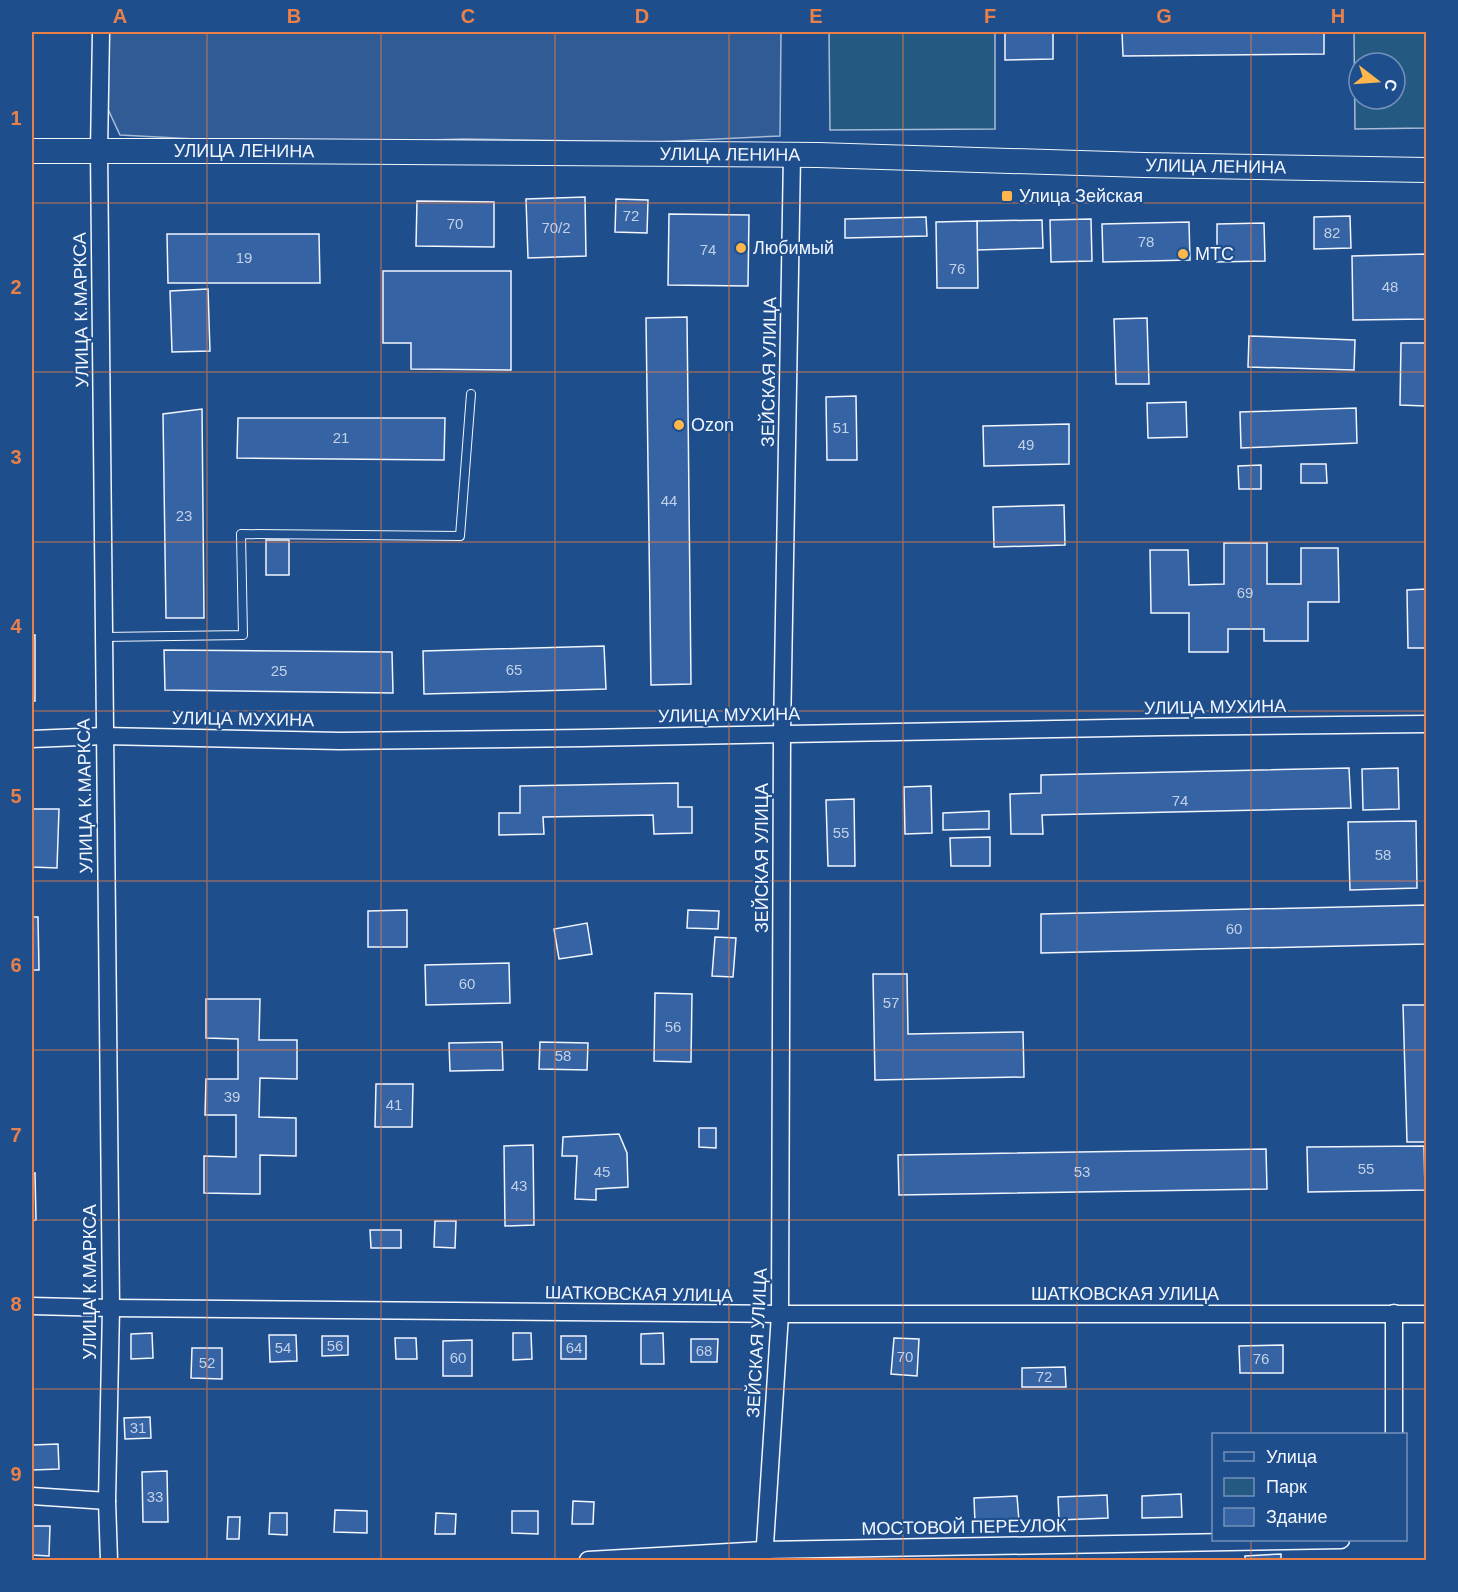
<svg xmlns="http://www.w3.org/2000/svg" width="1458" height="1592" font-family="Helvetica,sans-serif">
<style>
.green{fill:#245a82;stroke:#a8bbd7;stroke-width:1.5;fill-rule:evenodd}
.parking{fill:#305b95;stroke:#a8bbd7;stroke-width:1.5}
.building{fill:#3563a3;stroke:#f2f6ff;stroke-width:1.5}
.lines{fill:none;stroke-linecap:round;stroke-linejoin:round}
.lane-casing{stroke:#f2f6ff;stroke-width:10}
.street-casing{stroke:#f2f6ff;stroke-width:19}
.secondary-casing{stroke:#f2f6ff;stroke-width:26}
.lane{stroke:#1f4e8c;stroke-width:8}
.street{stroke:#1f4e8c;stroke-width:16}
.secondary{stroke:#1f4e8c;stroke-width:24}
.grid{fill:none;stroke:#ea8049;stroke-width:1.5;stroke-opacity:0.55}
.poi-dot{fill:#ffb74d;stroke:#1f4e8c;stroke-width:2}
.labels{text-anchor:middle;stroke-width:4.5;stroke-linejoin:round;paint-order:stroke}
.number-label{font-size:15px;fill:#c3d1e8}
.street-label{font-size:18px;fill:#f2f6ff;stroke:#1f4e8c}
.poi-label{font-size:18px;fill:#f2f6ff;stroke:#1f4e8c;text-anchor:start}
.neatline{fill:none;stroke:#ea8049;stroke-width:2}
.grid-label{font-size:20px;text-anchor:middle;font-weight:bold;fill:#ea8049}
</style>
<rect width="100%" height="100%" fill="#1f4e8c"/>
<g class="green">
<path d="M829,32H995V129L830,130Z"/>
<path d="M1354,32H1426V128L1355,129ZM1359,63H1395V99H1359Z"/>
</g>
<path class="parking" d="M101,32H781L780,136L656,142L463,139L291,144L120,135L100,92Z"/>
<g class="building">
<path d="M1005,32H1053V59L1005,60Z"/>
<path d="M1122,32H1324V54L1123,56Z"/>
<path d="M585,197L586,256L528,258L526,199Z"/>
<path d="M616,199L648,200L647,233L615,232Z"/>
<path d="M417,201L494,202V247L416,246Z"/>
<path d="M669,214L749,215L748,286L668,285Z"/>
<path d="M1350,216L1351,248L1314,249V217Z"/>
<path d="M926,217L927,236L845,238V219Z"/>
<path d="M1091,219L1092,261L1051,262L1050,220Z"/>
<path d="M1042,220L1043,248L977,250V221Z"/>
<path d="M977,221L978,288H937L936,222Z"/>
<path d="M1189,222L1190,260L1103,262L1102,224Z"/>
<path d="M1264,223L1265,261L1217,262V224Z"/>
<path d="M167,234H319L320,283H168Z"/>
<path d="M1426,254V319L1353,320L1352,256Z"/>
<path d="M383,271H511V370L411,369V343H383Z"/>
<path d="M208,289L210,351L172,352L170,291Z"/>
<path d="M687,317L691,684L651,685L646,318Z"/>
<path d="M1147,318L1149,384H1116L1114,319Z"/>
<path d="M1249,336L1355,340L1354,370L1248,367Z"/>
<path d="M1401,343H1426L1425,406L1400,405Z"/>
<path d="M856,396L857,460H827L826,397Z"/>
<path d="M1186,402L1187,437L1148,438L1147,403Z"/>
<path d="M1356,408L1357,443L1241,448L1240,412Z"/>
<path d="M202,409L204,618H166L163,414Z"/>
<path d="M238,418H445L444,460L237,458Z"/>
<path d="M1069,424V464L984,466L983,426Z"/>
<path d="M1301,464H1326L1327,483H1301Z"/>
<path d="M1261,465V489H1239L1238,466Z"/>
<path d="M1064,505L1065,545L994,547L993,507Z"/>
<rect x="266" y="540" width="23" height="35"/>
<path d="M1224,543H1267V584H1301V548H1338L1339,602H1308V641H1264V629H1228V652H1189V613H1151L1150,550H1188L1189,585L1224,584Z"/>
<path d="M1426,589V648H1408L1407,590Z"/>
<rect x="32" y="635" width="3" height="66"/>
<path d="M604,646L606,689L424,694L423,651Z"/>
<path d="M164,650L392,652L393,693L165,690Z"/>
<path d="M1349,768L1351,808L1042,815L1043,834H1011L1010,794L1041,793V775Z"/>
<path d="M1398,768L1399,809L1363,810L1362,769Z"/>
<path d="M678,783V807H692V833L654,834L653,815L543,817L544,834L499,835V813H520V786Z"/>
<path d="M931,786L932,833L905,834L904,787Z"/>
<path d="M854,799L855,866H828L826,800Z"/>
<path d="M32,809H59L57,868L32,867Z"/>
<path d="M989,811V829L943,830V813Z"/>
<path d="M1416,821L1417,888L1350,890L1348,822Z"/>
<path d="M990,837V866H951L950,838Z"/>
<path d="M1426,905V944L1041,953V914Z"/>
<path d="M407,910V947H368V911Z"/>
<path d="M688,910L719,911L718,929L687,928Z"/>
<path d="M32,917H38L39,970H32Z"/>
<path d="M587,923L592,954L559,959L554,929Z"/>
<path d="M715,937L736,938L733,977L712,976Z"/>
<path d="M509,963L510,1003L426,1005L425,965Z"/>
<path d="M873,974H907L908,1034L1023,1032L1024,1077L875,1080Z"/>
<path d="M655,993L692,994L691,1062L654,1061Z"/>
<path d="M206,999H260L259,1040H297V1079L260,1078L259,1117L296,1118V1156L260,1155V1194L204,1193V1156L236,1157V1115H205L206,1079H238V1039L206,1038Z"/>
<path d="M1403,1005H1426V1142H1407Z"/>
<path d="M502,1042L503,1070L450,1071L449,1043Z"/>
<path d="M540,1042L588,1043L587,1070L539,1069Z"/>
<path d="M376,1084H413L412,1127H375Z"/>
<path d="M699,1128H716V1148L699,1147Z"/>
<path d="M619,1134L627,1153L628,1187L596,1189V1200L575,1199L577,1156H562L563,1137Z"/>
<path d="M533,1145L534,1225L505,1226L504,1146Z"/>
<path d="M1424,1146L1425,1190L1308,1192L1307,1147Z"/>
<path d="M1266,1149L1267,1189L899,1195L898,1155Z"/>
<path d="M35,1173L36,1220L32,1221V1174Z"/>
<path d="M435,1221H456L455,1248L434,1247Z"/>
<path d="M370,1230H401V1248H371Z"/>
<path d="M152,1333L153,1358L131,1359V1334Z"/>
<path d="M513,1333H531L532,1359L513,1360Z"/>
<path d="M663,1333L664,1364H641V1334Z"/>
<path d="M269,1335H296L297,1361L270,1362Z"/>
<path d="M322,1336H348V1355L322,1356Z"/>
<rect x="561" y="1336" width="25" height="23"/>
<path d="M395,1338H416L417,1359H396Z"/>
<path d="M894,1338L919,1339L917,1376L891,1374Z"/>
<path d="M691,1339H718L717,1362H691Z"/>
<path d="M472,1340V1376H443V1341Z"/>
<path d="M1283,1345V1373H1240L1239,1346Z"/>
<path d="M192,1348H222V1379L191,1378Z"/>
<path d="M1065,1367L1066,1387H1022V1368Z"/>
<path d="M150,1417L151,1438L125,1439L124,1418Z"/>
<path d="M58,1444L59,1469L33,1470L32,1445Z"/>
<path d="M167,1471L168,1522H143L142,1472Z"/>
<path d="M1181,1494L1182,1517L1142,1518V1496Z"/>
<path d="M1107,1495L1108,1518L1059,1520L1058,1497Z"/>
<path d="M1017,1496L1019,1521L975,1523L974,1498Z"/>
<path d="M573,1501L594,1502L593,1524H572Z"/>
<path d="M335,1510L367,1511V1533L334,1532Z"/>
<path d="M512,1511H538V1534L512,1533Z"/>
<path d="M270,1513H287V1535L269,1534Z"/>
<path d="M436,1513L456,1514L455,1534H435Z"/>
<path d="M228,1517H240L239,1539H227Z"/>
<path d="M32,1526H50L49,1556L32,1555Z"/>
<path d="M1281,1554V1560H1245V1556Z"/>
</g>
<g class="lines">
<g class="lane-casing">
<path id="lane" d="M104,637L243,635L241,534L460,536L471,394"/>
</g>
<g class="street-casing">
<g id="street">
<path d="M101,32L99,151L111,1308L107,1501L109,1560"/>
<path d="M32,739L104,736L340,741L583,738L1163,727L1426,724"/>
<path d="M32,1306L111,1308L780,1314H1426"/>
<path d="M1394,1434V1313"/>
<path d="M32,1496L107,1501"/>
<path d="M588,1560L764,1550L1341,1540"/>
<path d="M764,1560L780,1314L782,733L792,155"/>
</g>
</g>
<g class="secondary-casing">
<g id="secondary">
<path id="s1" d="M32,151H260L818,155L1144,165L1426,170"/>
</g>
</g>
<use href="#lane" class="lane"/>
<use href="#street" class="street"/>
<use href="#secondary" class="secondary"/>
</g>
<path class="grid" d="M207,32V1560M381,32V1560M555,32V1560M729,32V1560M903,32V1560M1077,32V1560M1251,32V1434M32,203H1426M32,372H1426M32,542H1426M32,711H1426M32,881H1426M32,1050H1426M32,1220H1426M32,1389H1426M1251,1540V1560"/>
<g class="poi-dot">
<rect x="1001" y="190" width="12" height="12" rx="3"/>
<circle cx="741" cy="248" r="6"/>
<circle cx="1183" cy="254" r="6"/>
<circle cx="679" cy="425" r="6"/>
</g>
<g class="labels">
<g class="number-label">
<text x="631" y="221">72</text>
<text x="455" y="229">70</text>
<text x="556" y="233">70/2</text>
<text x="1332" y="238">82</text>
<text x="1146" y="247">78</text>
<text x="708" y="255">74</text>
<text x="244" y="263">19</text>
<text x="957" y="274">76</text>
<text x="1390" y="292">48</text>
<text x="841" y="433">51</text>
<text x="341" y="443">21</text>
<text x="1026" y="450">49</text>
<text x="669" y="506">44</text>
<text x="184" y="521">23</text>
<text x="1245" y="598">69</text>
<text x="514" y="675">65</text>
<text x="279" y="676">25</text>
<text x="1180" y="806">74</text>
<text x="841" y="838">55</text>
<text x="1383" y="860">58</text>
<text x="1234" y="934">60</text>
<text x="467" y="989">60</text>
<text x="891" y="1008">57</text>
<text x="673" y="1032">56</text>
<text x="563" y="1061">58</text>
<text x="232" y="1102">39</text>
<text x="394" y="1110">41</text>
<text x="1366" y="1174">55</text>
<text x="602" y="1177">45</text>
<text x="1082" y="1177">53</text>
<text x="519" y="1191">43</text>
<text x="335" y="1351">56</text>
<text x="283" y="1353">54</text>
<text x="574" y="1353">64</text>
<text x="704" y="1356">68</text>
<text x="905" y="1362">70</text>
<text x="458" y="1363">60</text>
<text x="1261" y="1364">76</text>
<text x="207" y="1368">52</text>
<text x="1044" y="1382">72</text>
<text x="138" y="1433">31</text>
<text x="155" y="1502">33</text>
</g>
<g class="street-label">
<text dy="6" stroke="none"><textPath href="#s1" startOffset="212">УЛИЦА ЛЕНИНА</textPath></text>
<text dy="6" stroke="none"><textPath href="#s1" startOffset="698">УЛИЦА ЛЕНИНА</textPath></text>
<text dy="6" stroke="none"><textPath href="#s1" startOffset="1184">УЛИЦА ЛЕНИНА</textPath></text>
<text transform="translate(81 310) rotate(-91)" y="6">УЛИЦА К.МАРКСА</text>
<text transform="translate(769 372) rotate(-89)" y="6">ЗЕЙСКАЯ УЛИЦА</text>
<text transform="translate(1215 707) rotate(-1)" y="6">УЛИЦА МУХИНА</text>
<text transform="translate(729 715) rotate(-1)" y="6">УЛИЦА МУХИНА</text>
<text transform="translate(243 719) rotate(1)" y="6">УЛИЦА МУХИНА</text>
<text transform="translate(85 796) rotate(-91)" y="6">УЛИЦА К.МАРКСА</text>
<text transform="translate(762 858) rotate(-90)" y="6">ЗЕЙСКАЯ УЛИЦА</text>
<text transform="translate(90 1282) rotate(-90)" y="6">УЛИЦА К.МАРКСА</text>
<text transform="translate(639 1294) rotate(1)" y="6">ШАТКОВСКАЯ УЛИЦА</text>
<text x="1125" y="1300">ШАТКОВСКАЯ УЛИЦА</text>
<text transform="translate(757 1343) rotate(-87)" y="6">ЗЕЙСКАЯ УЛИЦА</text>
<text transform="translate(964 1527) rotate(-1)" y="6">МОСТОВОЙ ПЕРЕУЛОК</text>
</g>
<g class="poi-label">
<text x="1019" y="202">Улица Зейская</text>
<text x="753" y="254">Любимый</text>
<text x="1195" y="260">МТС</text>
<text x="691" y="431">Ozon</text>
</g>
</g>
<rect width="1458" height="1592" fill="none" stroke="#1f4e8c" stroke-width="66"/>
<rect x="1212" y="1433" width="195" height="108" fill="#1f4e8c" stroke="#7391ba" stroke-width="1.5"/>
<rect x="1224" y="1452" width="30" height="9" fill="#1f4e8c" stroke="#7391ba" stroke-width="1.5"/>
<text x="1266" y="1463" font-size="18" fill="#f2f6ff">Улица</text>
<rect x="1224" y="1478" width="30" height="18" fill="#245a82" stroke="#7391ba" stroke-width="1.5"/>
<text x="1266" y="1493" font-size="18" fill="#f2f6ff">Парк</text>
<rect x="1224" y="1508" width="30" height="18" fill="#3563a3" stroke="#7391ba" stroke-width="1.5"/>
<text x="1266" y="1523" font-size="18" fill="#f2f6ff">Здание</text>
<g transform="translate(1377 81) rotate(107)"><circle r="28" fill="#1f4e8c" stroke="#7391ba" stroke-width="1.5"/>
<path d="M0-4.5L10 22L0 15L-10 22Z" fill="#ffb74d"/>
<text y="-9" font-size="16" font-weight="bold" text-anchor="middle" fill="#f2f6ff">С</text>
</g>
<rect x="33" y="33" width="1392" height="1526" class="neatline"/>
<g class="grid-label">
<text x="120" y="23">A</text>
<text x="294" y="23">B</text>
<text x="468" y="23">C</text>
<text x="642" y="23">D</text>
<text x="816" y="23">E</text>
<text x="990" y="23">F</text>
<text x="1164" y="23">G</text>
<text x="1338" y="23">H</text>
<text x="16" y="125">1</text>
<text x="16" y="294">2</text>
<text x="16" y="464">3</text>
<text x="16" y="633">4</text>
<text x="16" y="803">5</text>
<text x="16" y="972">6</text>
<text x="16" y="1142">7</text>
<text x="16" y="1311">8</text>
<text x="16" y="1481">9</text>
</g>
</svg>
